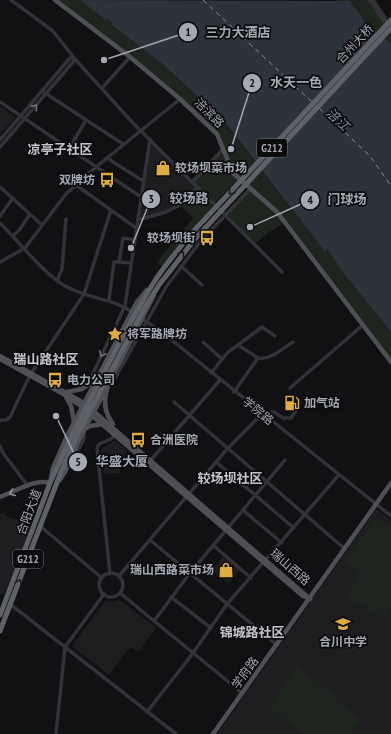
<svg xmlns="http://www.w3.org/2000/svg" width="391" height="734" font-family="'PT Sans Narrow','Noto Sans SC',sans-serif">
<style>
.built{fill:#1e1d20}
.green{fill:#1e251f}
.water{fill:#2c333a}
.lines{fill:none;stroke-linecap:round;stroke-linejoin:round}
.ferry{stroke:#7e94aa;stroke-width:1;stroke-dasharray:5 4;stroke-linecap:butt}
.minor{stroke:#333337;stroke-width:3.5}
.major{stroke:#4f5056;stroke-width:4.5}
.highway{stroke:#5f6168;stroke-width:5}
.major-bridge{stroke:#4f5056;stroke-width:4.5}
.highway-bridge{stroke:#5f6168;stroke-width:5}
.oneway{stroke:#71737b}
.oneway2{stroke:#1d1d20}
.oneway3{stroke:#9396a0}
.labels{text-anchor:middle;stroke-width:3.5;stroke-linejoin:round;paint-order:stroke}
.shield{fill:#0c0c0e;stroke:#767981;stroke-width:1}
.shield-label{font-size:11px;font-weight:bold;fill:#a4a8b2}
.street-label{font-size:12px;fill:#a4a8b2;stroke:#0c0c0e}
.poi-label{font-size:12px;font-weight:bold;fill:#a4a8b2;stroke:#0c0c0e;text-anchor:start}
.water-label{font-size:13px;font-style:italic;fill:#7e94aa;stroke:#0c0c0e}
.neighbourhood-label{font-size:13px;font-weight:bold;fill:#c5c7ce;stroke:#0c0c0e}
.leader{fill:none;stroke:#a4a8b2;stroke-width:1.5}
.callout-dot{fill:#a4a8b2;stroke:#0c0c0e;stroke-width:1.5}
.mark-label{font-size:12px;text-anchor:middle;font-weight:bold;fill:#111}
.callout-label{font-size:13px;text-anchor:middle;font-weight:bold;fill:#a4a8b2;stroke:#0c0c0e;stroke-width:3.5;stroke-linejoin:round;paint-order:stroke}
</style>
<rect width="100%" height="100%" fill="#111113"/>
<g class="built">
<path d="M0,106L16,117L0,134Z"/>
<path d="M150,139L198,187L188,197L166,212L138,220Z"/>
<path d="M115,440L128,451L119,462L120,473L104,474L101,451L103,448Z"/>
<path d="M376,509L391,520V734H217Z"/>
<path d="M0,513H5L6,516L32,526L4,595L0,594Z"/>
<path d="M224,555L241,569L228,584L212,570Z"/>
<path d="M120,600L156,628L138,652L132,648L128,649L109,675L72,646L105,601L110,602Z"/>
</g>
<g class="green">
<path d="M55,0H80L106,19L107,18L111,22L112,25L165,66L227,126L324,251L327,249L345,275L391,332V362L285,223L269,232L254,244L226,214L250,190L238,179L212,206L215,209L164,268L157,262L193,218L180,205L198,187L193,181L224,148L221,140L180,99Z"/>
<path d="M336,0H370L391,31V43L369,27L350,1L337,2Z"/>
<path d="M375,518L391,527V611L387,619L347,598L360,572L344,563Z"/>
<path d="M297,666L336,696L334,699L361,721L350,734H301L270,707Z"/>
</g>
<path class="water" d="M80,0L350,1L369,27L391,43V332L345,275L327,249L325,252L227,125L165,66L112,25L111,22L107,18L106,20Z"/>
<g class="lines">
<g class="ferry">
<path d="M203,0L312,102"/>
<path d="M319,108L370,156L391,186"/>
</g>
<g class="minor">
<path d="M11,0L53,31L74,58L132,122L282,272"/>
<path d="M370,0L387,26"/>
<path d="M373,0L391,27"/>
<path d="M102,88L130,57"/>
<path d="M42,91L123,144"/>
<path d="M0,102L141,197"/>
<path d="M0,140L70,58H74"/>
<path d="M0,147L73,62L74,58"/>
<path d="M69,149L86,120"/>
<path d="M107,158L143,181"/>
<path d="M193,181L224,148"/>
<path d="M76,185L136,228"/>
<path d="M0,187L42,225"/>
<path d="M0,216L13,198"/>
<path d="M138,220L166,212L180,205L198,187"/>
<path d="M0,223C17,240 47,277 67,287C89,299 113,298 134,313"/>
<path d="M13,236L20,229L30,214"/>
<path d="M0,262L25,248L66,194L96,167L180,99"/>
<path d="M131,263L119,262L123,238L135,240"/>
<path d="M181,266L202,285"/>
<path d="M57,281L62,269L66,219"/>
<path d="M109,300L114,262H119"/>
<path d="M140,317L169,338L391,516"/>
<path d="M203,342L222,359"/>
<path d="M238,345L262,327L275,336"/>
<path d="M258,358C271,360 282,349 293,342"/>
<path d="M32,372L84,294L111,210"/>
<path d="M211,373L228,352L238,345L258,358L234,392"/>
<path d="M88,384L125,306L150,139"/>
<path d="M108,386L113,382L166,287L200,242L250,189"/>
<path d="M290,388L363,325"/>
<path d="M174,402L345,549"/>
<path d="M0,420H6L10,417L30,375"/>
<path d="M0,446L3,453L28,486"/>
<path d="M150,461L220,380"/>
<path d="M216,462L294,528"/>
<path d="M70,465L84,439V432"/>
<path d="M244,511L282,543"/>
<path d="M40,526L102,578"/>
<path d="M150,540L277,645"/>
<path d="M214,546L251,578"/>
<circle cx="111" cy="585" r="12"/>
<path d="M110,574L97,448L99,444L111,439L116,434"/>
<path d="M119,576L228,448L262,414L274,412L283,418H291L296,411"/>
<path d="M120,593L242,693"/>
<path d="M171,597L211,628"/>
<path d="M10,604L176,734"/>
<path d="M154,621L190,573L285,460"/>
<path d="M147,712L193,653L227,604L338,476"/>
<path d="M56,734L65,647L104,594"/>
</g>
<g class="major">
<path d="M55,0L130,57L180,99L217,134L233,173L277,212L391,362"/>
<path d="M0,356L84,403L310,599"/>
<path d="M0,359L65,395L82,407L303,596L308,598"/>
<path d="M67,392L82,389L95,380"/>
<path d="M66,397L71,406L74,422"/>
<path d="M113,424C94,399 113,376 125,352"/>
<path d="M85,429L90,426L103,424"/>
<path d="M59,481L65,472L79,440L107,387"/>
<path d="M0,497C14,492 36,478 50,483L53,468L68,434L114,346"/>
<path d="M213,734L391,483"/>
</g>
<g class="highway">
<path d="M0,615L50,483L73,433"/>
<path d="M0,631L61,472L77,435"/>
</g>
<g class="major-bridge">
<path d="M114,346L137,302L147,290"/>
<path d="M125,352L154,295"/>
</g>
<g class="highway-bridge">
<path d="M73,433C100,382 125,328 156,279C166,264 178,250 190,235L391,20"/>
<path d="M77,435L145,307L159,285L195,239L391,28"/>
</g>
</g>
<defs><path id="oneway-chevron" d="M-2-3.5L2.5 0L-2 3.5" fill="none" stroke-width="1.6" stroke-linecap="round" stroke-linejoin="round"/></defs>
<g class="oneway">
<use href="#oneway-chevron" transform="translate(35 107) rotate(-49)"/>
<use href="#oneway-chevron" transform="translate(102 354) rotate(115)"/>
</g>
<g class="oneway2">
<use href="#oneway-chevron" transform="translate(231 192) rotate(133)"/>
<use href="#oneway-chevron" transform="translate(182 254) rotate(-51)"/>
<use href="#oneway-chevron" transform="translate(19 582) rotate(-69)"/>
</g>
<use class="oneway3" href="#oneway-chevron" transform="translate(12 493) rotate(159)"/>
<defs>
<g id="shop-bare" transform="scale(1.2)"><path d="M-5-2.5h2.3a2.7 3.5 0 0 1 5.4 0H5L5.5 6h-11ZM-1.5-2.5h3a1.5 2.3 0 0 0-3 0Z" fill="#dfad3d" stroke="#0c0c0e" stroke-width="2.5" paint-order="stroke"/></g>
<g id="bus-bare" transform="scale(1.2)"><path d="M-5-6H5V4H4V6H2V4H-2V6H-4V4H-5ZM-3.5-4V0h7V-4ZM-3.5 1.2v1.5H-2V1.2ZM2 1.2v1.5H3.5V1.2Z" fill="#dfad3d" stroke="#0c0c0e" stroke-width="2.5" paint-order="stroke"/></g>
<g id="sight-bare" transform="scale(1.2)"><path d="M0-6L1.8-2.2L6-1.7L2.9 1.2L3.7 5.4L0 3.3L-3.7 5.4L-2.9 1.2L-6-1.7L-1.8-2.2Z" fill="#dfad3d" stroke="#0c0c0e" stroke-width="2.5" paint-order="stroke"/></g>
<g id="fuel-bare" transform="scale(1.2)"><path d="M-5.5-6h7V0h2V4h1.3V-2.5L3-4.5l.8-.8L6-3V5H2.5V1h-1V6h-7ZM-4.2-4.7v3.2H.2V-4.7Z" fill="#dfad3d" stroke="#0c0c0e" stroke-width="2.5" paint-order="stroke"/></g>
<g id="school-bare" transform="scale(1.2)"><path d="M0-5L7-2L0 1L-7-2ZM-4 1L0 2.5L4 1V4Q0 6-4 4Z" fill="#dfad3d" stroke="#0c0c0e" stroke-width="2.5" paint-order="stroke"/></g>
</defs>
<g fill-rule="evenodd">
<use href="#shop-bare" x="163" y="168"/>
<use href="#bus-bare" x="107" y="180"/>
<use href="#bus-bare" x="207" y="238"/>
<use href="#sight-bare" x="115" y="334"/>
<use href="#bus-bare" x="55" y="380"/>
<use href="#fuel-bare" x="292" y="403"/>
<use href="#bus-bare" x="138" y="440"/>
<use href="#shop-bare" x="226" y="570"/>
<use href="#school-bare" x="343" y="624"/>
</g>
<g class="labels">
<g class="shield">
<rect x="257" y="139" width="30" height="18" rx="3"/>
<rect x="13" y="550" width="30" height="18" rx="3"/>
</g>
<g class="shield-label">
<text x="272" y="152">G212</text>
<text x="28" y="563">G212</text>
</g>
<g class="street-label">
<text transform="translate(355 44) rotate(-47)" y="4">合州大桥</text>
<text transform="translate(209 113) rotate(45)" y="4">涪滨路</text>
<text transform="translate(258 411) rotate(39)" y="4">学院路</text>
<text transform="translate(29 512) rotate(-69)" y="4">合阳大道</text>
<text transform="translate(290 567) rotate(41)" y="4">瑞山西路</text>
<text transform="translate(245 673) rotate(-54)" y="4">学府路</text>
</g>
<g class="poi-label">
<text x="175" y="172">较场坝菜市场</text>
<text x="95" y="184" text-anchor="end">双牌坊</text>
<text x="195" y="242" text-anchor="end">较场坝街</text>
<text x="127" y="338">将军路牌坊</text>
<text x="67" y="384">电力公司</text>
<text x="304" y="407">加气站</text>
<text x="150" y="444">合洲医院</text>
<text x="214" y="574" text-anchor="end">瑞山西路菜市场</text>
<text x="343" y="646" text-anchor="middle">合川中学</text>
</g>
<g class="water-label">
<text transform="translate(338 119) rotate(43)" y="5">涪江</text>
</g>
<g class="neighbourhood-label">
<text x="60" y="154">凉亭子社区</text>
<text x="46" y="364">瑞山路社区</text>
<text x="230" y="483">较场坝社区</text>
<text x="252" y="637">锦城路社区</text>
</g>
</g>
<path class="leader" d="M104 60L188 32M231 149L252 83M131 248L151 199M250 227L310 200M56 416L78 462"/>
<g class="callout-dot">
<circle cx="104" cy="60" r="4"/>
<circle cx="231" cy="149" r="4"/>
<circle cx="131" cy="248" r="4"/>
<circle cx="250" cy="227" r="4"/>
<circle cx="56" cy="416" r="4"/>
<circle cx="188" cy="32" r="10"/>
<circle cx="252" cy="83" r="10"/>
<circle cx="151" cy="199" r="10"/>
<circle cx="310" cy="200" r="10"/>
<circle cx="78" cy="462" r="10"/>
</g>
<g class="mark-label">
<text x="188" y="36">1</text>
<text x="252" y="87">2</text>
<text x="151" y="203">3</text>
<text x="310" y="204">4</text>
<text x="78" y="466">5</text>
</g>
<g class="callout-label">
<text x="238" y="37">三力大酒店</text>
<text x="296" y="87">水天一色</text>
<text x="189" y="203">较场路</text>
<text x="347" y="204">门球场</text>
<text x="122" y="466">华盛大厦</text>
</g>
</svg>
